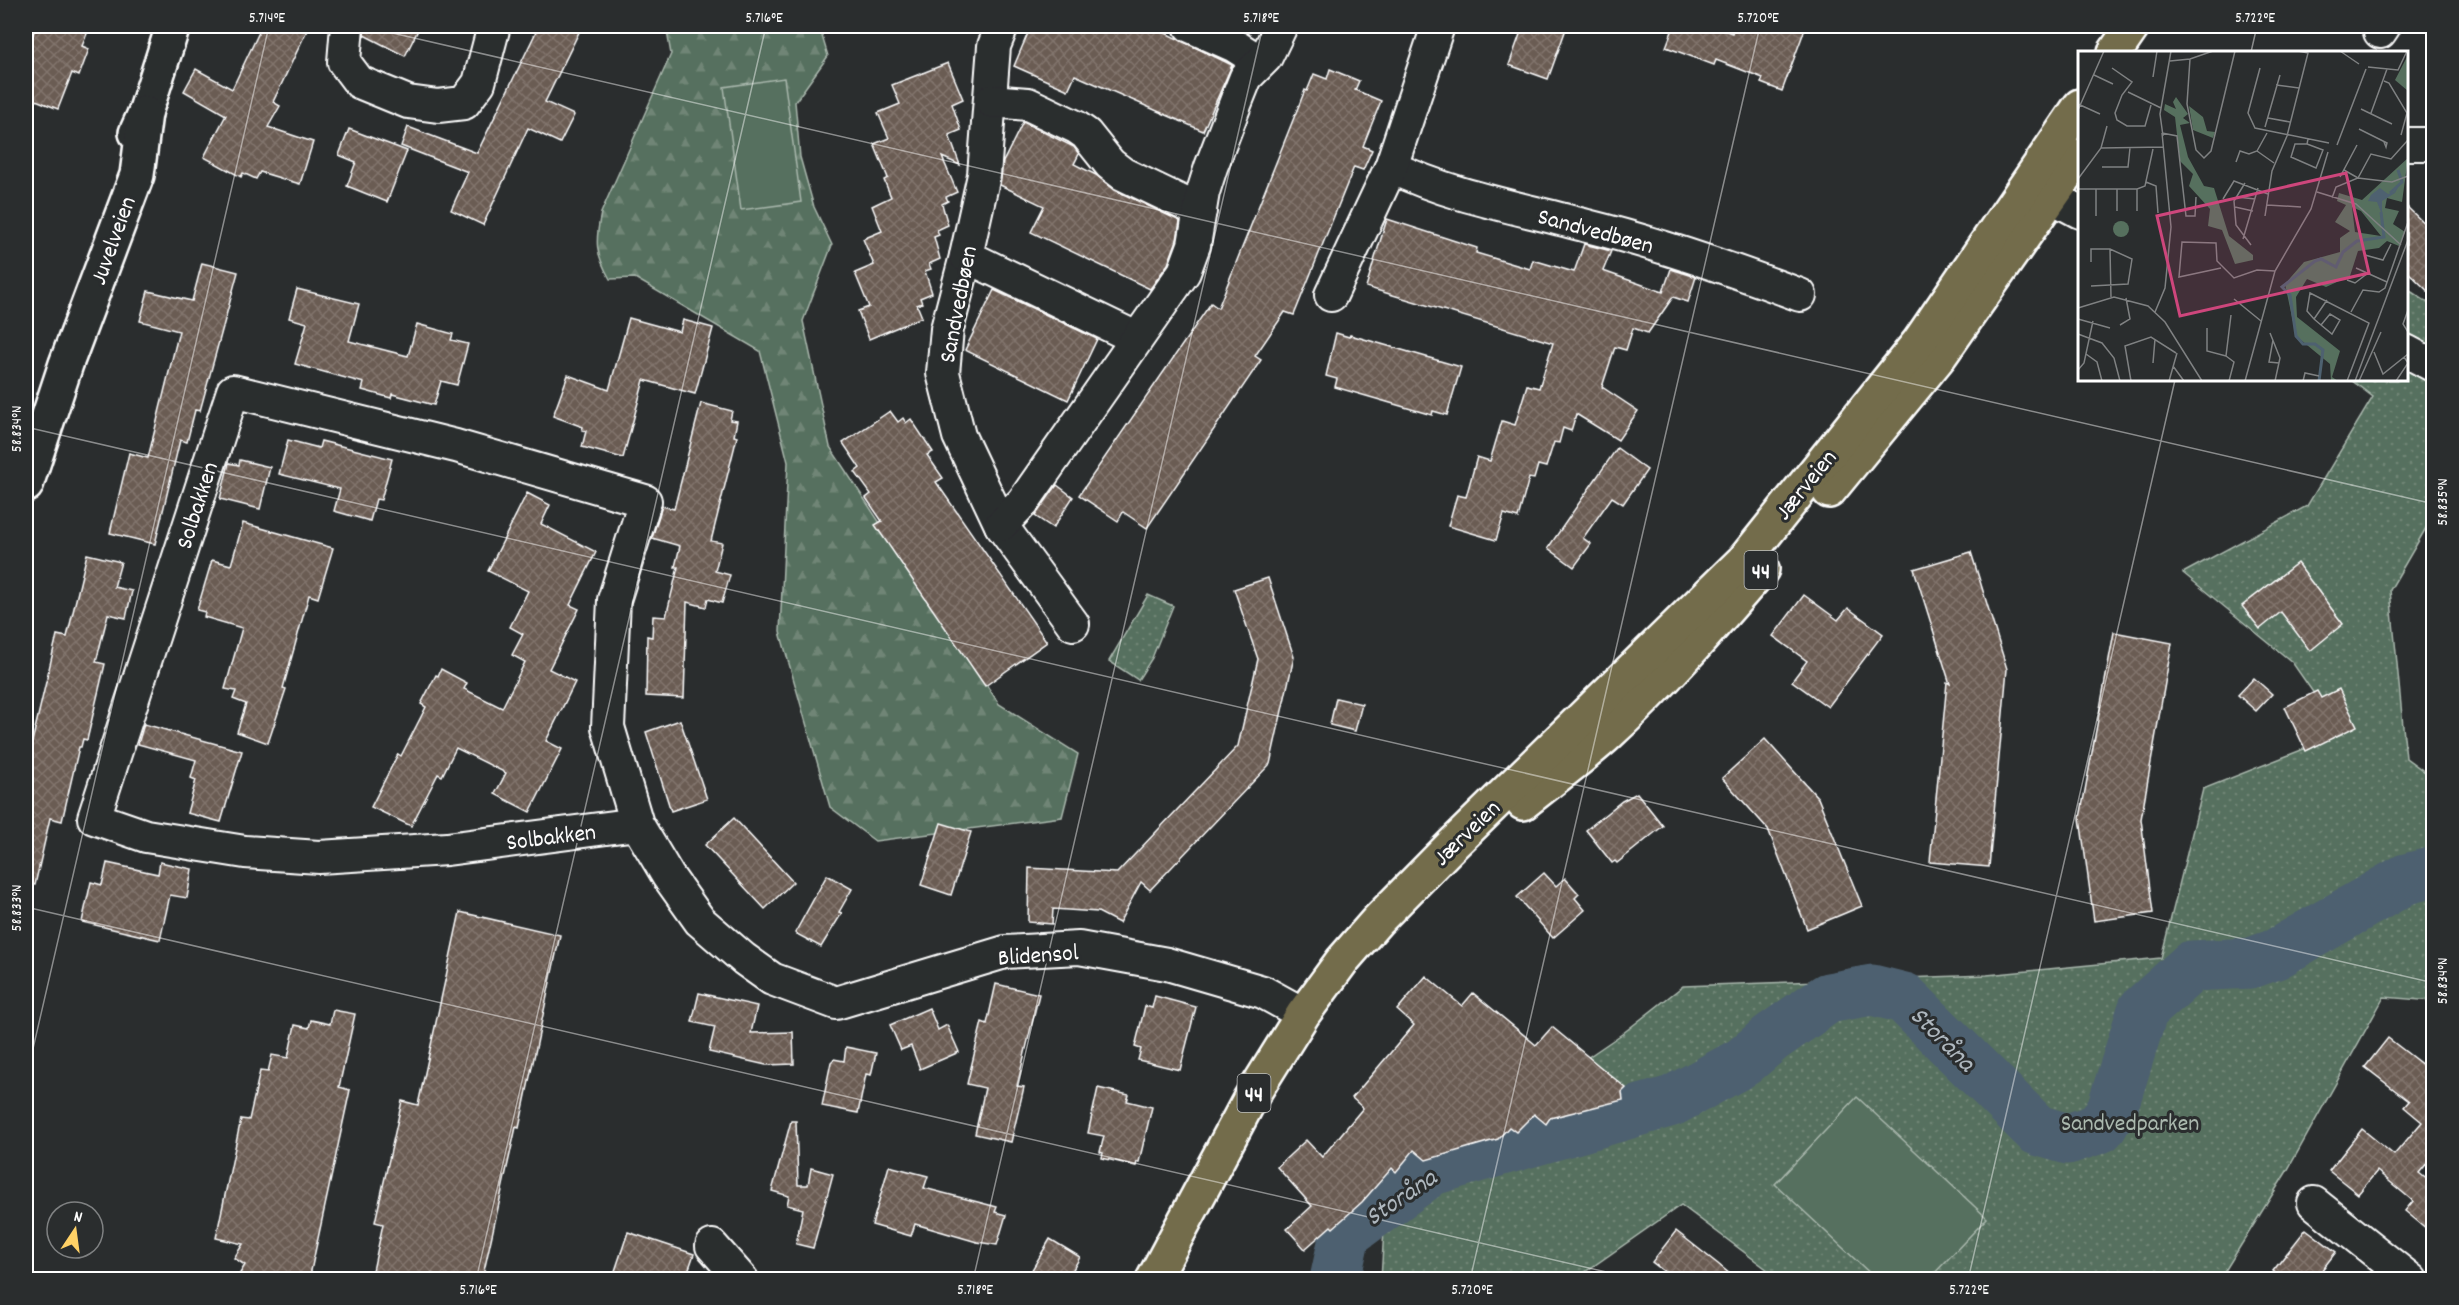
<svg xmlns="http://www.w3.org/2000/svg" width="2459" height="1305" font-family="Dekko,sans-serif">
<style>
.grass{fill:url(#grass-dots);stroke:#aab8ae;stroke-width:1.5}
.forest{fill:url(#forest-firs);stroke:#aab8ae;stroke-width:1.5}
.pitch{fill:#56705e;stroke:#aab8ae;stroke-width:1.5}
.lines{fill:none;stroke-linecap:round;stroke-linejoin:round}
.river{stroke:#4e6170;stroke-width:51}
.building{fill:url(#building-cross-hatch);stroke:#fff;stroke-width:1.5}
.minor-casing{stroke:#fff;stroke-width:36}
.tertiary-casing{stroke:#fff;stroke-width:38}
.primary-casing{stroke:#fff;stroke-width:38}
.minor{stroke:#2a2d2e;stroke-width:32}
.tertiary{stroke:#2a2d2e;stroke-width:33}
.primary{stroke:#736c4b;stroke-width:33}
.ticks{fill:none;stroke:#fff;stroke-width:1.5;stroke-opacity:0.45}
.labels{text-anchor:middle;stroke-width:6;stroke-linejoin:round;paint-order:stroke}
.shield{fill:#2a2d2e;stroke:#bfc0c0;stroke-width:1.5}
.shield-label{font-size:22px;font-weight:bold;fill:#fff}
.street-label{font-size:24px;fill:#fff;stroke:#2a2d2e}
.park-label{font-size:24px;fill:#aab8ae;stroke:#2a2d2e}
.water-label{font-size:26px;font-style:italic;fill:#afb8bf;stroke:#2a2d2e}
.inset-river{fill:none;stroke:#4e6170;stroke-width:3}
.inset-road{fill:none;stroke:#7f8182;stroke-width:1.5}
.view{fill:#ce467c;fill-opacity:0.15;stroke:#ce467c;stroke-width:3}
.inset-edge{fill:none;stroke:#fff;stroke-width:3}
.neatline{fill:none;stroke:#fff;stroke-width:2}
.ticks-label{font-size:15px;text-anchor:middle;fill:#fff}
</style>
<defs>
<pattern id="grass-dots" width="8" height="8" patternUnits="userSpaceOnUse" patternTransform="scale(1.5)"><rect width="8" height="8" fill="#56705e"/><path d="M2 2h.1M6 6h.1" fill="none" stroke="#6f8576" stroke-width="1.8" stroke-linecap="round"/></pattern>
<pattern id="forest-firs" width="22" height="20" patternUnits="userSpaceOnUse" patternTransform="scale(1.5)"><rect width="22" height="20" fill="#56705e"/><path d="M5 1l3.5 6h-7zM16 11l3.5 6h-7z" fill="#6f8576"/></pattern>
<pattern id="building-cross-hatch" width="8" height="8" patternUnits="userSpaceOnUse" patternTransform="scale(1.5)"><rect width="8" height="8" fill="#6b5b53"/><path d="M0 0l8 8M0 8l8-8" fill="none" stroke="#81746d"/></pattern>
</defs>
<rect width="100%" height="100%" fill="#2a2d2e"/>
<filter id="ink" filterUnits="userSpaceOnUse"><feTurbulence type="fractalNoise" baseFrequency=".0167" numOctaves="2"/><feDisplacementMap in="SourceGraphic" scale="12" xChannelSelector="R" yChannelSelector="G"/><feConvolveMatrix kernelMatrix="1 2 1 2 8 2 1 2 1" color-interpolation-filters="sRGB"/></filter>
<g filter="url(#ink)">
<g class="grass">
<path d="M2407,289L2433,306V441L2428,438L2433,460V516L2390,590L2406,758L2433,778V1001L2384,997L2287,1171L2220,1279H1780L1681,1205L1575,1279L1381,1280L1386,1195L1622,1034L1683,986L1987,975L2161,958L2203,789L2342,734L2292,662L2183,573L2307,506L2373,397L2351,380H2406Z"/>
<path d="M1148,595L1173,606L1152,658L1138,680L1109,661Z"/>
</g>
<path class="forest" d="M666,26H819L828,56L795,102L800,157L814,207L832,245L803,321L830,447L999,704L1078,754L1062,817L875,841L830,807L780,632L788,462L760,351L635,278L610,279C595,253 595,242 601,213L671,54Z"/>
<g class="pitch">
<path d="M784,78L801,202L741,210L724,87Z"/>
<path d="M1857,1097L1987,1218L1929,1279H1876L1775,1184Z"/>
</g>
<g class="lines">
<path class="river" d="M1335,1280L1345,1234L1432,1170L1672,1101L1743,1062L1771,1038L1828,998L1872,990L1904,998L2037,1130L2068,1139L2100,1128L2112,1109L2143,1010L2192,966L2251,963L2276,954L2406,879L2434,872"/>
</g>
<g class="building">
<path d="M36,26H90L82,46L89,49L79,76L72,73L58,109L26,96V53Z"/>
<path d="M262,26H309L273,102L280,106L268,127L313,142L300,184L260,172L256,179L243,173L241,177L204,157L226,115L184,91L196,69L232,89Z"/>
<path d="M365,26H420L405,56L364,35Z"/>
<path d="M539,26H582L545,102L574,115L560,143L528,128L483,225L451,210L468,172L401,146L408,127L477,153Z"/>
<path d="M1031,26H1166L1163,32L1232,65L1203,131L1075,75L1068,90L1014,66Z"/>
<path d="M1523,26H1567L1548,79L1509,65Z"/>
<path d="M1674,26H1713L1732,33L1734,26H1806L1782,91L1761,83L1763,78L1716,60L1714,65L1666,47Z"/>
<path d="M948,63L963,99L952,104L961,130L949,135L960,165L942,157L957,192L946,197L948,201L942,204L948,225L937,230L939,235L934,237L940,259L929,264L931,269L925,271L932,293L920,298L922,303L917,305L922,317L869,339L858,311L869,307L855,273L874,265L863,239L882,231L872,206L891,197L884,180L888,178L874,144L889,138L878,113L900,104L892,85Z"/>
<path d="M1330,69L1359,81L1355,90L1381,101L1363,146L1372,150L1363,170L1354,167L1294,315L1285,312L1255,356L1261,360L1147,528L1123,512L1118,521L1079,495L1211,303L1218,308L1305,90L1307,91L1314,74L1327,79Z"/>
<path d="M1023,122L1074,147L1079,154L1074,164L1096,175L1115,190L1180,221L1177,240L1168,264L1150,289L1031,232L1044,206L1000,185L1003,162Z"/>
<path d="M349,129L407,151L387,202L347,186L356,162L339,155Z"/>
<path d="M2406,206L2433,232V296L2406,270Z"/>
<path d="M1387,219L1477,248L1476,253L1530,269L1533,260L1574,272L1584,244L1611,251L1603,271L1663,292L1671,269L1696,277L1688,302L1673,297L1648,333L1633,328L1626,350L1615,347L1602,387L1638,411L1618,440L1576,414L1571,431L1563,428L1559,443L1554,442L1546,467L1538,465L1534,479L1529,478L1518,518L1504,514L1496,540L1448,526L1457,495L1466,497L1477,457L1490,461L1502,421L1515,425L1527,385L1539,388L1553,343L1366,287Z"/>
<path d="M202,263L238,272L200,411L195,410L187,442L180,440L155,544L110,533L129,453L148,458L179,331L140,321L148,291L192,301Z"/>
<path d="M297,289L359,304L349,341L408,356L417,324L453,334L451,340L468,344L457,385L441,381L434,405L392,394L391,398L362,390L364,383L295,364L307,323L289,318Z"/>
<path d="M994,290L1097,339L1068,400L965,350Z"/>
<path d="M629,318L680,332L683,320L713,328L695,394L644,380L623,458L582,447L586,431L582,430L583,427L553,416L568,375L609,390Z"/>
<path d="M1336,333L1349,337L1350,335L1461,367L1447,415L1433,411L1432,415L1335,387L1337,379L1326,376Z"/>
<path d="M701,403L732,411L730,420L737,421L734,436L737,437L711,541L722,543L715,571L730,575L722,603L708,599L706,607L687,602L684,698L646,696L647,636L652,637L653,616L666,617L678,567H675L680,546L652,538L662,506L674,509Z"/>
<path d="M890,411L898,422L903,418L906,423L911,419L933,452L927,455L943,478L936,482L1047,642L985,686L875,525L882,521L866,498L871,494L855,472L860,468L843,443Z"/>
<path d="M288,440L319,448L321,441L392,459L381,500L376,499L370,521L334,511L340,489L279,474Z"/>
<path d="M1617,448L1647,470L1623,504L1612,497L1583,538L1591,544L1574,567L1548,548Z"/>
<path d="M240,460L270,467L260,509L220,499L229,463L239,465Z"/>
<path d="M1057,485L1073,497L1053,528L1035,516Z"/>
<path d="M527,493L550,505L541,524L596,552L570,605L579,609L549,669L575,682L546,741L562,749L530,812L495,794L506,773L456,748L442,776L438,774L411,826L371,807L398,754L401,756L426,707L421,704L436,675L438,676L441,669L467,683L464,689L502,708L525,662L512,655L523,634L510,627L528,591L488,571Z"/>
<path d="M243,523L333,548L318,598L309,595L283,688L286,689L268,743L237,732L246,704L233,699L236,691L225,689L242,628L204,617L205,612L197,610L212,560L231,565Z"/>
<path d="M1971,552L2007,669L1989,867L1930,862L1947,682L1950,684L1914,569Z"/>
<path d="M87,554L121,562L114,587L132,591L126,618L108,614L96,662L105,664L87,740L83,739L81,747H79L62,821L50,818L35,885L26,884V819L31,793L26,792V741L32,742L57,635L67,637Z"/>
<path d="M2297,563L2343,624L2310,651L2281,612L2260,629L2242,606Z"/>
<path d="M1268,578L1294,657L1270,764L1150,890L1141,882L1119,923L1098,912L1053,909L1052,924L1028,922L1029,868L1117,873L1238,746L1258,659L1234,589Z"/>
<path d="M1804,595L1838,620L1848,608L1883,634L1828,707L1792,681L1807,661L1773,636Z"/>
<path d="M2114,632L2172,643L2141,819L2153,913L2094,921L2080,818Z"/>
<path d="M2254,678L2272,694L2256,711L2238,695Z"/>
<path d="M2339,689L2357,726L2306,751L2285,707L2317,691L2321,698Z"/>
<path d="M1336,698L1362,704L1355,731L1330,725Z"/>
<path d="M680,720L707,799L671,811L646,732Z"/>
<path d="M144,724L242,751L221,822L187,813L196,780L191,778L196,760L138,744Z"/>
<path d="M1765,739L1818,798L1862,906L1807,929L1768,829L1722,778Z"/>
<path d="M1637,793L1663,826L1617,863L1615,861L1612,863L1586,830L1622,801Z"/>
<path d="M734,818L793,882L765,909L705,845Z"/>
<path d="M941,823L971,832L951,895L921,885Z"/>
<path d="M160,862L192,869L187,898L170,895L160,940L82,922L91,882L102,885L107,863L158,874Z"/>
<path d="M1544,873L1556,886L1565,878L1579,894L1575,898L1585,910L1553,938L1517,897Z"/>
<path d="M827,875L852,889L839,912L842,913L821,947L795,933Z"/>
<path d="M460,912L560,935L519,1128L516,1127L482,1280H454L431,1274L429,1280H371L383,1224L375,1222L402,1101L418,1105Z"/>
<path d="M1426,976L1462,1006L1473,993L1536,1045L1552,1027L1626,1088L1622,1092L1623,1100L1550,1118L1546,1124L1534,1114L1516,1132L1509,1127L1498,1139L1426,1160L1414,1150L1396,1172L1392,1168L1362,1202L1333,1228L1331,1226L1305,1249L1287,1229L1312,1206L1277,1167L1306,1140L1322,1157L1363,1108L1352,1098L1414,1025L1397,1010Z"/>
<path d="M996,984L1039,994L1017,1086L1024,1087L1011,1142L975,1134L985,1088L967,1084L982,1022L987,1024Z"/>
<path d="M699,993L757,1006L751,1033L793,1032L794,1064L766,1065L709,1052L715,1027L692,1022Z"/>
<path d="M1155,996L1196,1007L1180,1070L1138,1060L1141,1049L1135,1047L1145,1006L1152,1008Z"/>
<path d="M929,1008L938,1030L947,1025L959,1052L920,1069L911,1046L901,1050L890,1025Z"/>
<path d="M333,1010L355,1014L339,1087L350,1090L309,1280H236L245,1265L234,1258L243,1244L216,1238L241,1119L249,1120L260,1071L268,1072L272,1055L288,1058L295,1025L309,1028L311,1020L330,1024Z"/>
<path d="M2388,1038L2432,1072L2433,1071V1156L2419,1173L2429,1181L2433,1175V1234L2405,1211L2413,1201L2377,1171L2358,1194L2329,1171L2362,1129L2394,1155L2422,1122L2404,1107L2409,1101L2365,1067Z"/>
<path d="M846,1047L876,1053L871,1075L866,1074L858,1113L822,1106L831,1062L834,1059L844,1061Z"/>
<path d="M1098,1088L1129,1095L1127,1101L1152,1107L1139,1162H1137L1136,1166L1102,1158L1103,1153L1100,1152L1104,1136L1088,1133Z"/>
<path d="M791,1121H796L798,1185H808L811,1168L833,1174L813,1248L796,1244L803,1209L787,1205L789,1196L772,1191Z"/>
<path d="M889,1166L928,1176L924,1188L997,1207L995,1212L1006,1215L997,1245L977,1242L915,1224L911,1236L872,1225Z"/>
<path d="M2306,1229L2336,1252L2314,1280H2284L2273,1271Z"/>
<path d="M1676,1231L1718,1264L1737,1280H1675L1652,1262Z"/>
<path d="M628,1232L694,1254L685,1280H612Z"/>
<path d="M1050,1239L1080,1257L1067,1280H1026Z"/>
</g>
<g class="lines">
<g class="minor-casing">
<g id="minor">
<path d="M347,26L344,62L359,82L408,102L438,106L464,103L479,83L494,26"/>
<path d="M1002,26L994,46L984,175L966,256L947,329L943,373L959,436L1001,525L1073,624"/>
<path d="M1190,26L1235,46L1260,62"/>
<path d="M2380,32L2384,26"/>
<path d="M991,101L1028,104L1076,127L1086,134L1110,164L1123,174L1200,211"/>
<path d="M2406,144H2434"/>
<path d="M1391,167C1453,197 1521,208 1587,226C1660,244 1731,269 1800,295"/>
<path d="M2047,171L2050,196L2080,212"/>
<path d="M966,256L1136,338"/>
<path d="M1331,295L1391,167L1438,26"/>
<path d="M2406,351L2434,366"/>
<path d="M1001,525L1023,502L1184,272L1194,245L1203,192L1211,167L1236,102L1246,77L1266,57L1281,26"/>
<path d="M637,824L447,849L319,857L245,852L146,836L94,818L233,391L456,446L645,501L614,600L608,727L637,824L668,876L700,921L744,959L772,979L836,1003L1005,952L1079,948L1167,964L1263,992L1303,1014"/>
<path d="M2314,1203L2411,1280"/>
<path d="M712,1246L742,1280"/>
</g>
</g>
<g class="tertiary-casing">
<g id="tertiary">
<path d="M136,133L145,113L173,26"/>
<path d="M26,485L66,364L137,175L145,113"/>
</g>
</g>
<g class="primary-casing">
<g id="primary">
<path d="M2115,52L2133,26"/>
<path d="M1829,491L1939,357L2080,156"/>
<path d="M1523,803C1550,781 1579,760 1605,737C1662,685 1712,627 1762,569"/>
<path d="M1153,1280L1250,1099L1303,1014L1342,961L1377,921L1451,846L1745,559L1919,342L2080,106"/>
</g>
</g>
<use href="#minor" class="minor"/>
<use href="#tertiary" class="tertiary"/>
<use href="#primary" class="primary"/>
</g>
</g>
<path class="ticks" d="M362,26L2434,504M2251,52L2257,26M26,427L2434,983M26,907L1641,1280M26,1079L269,26M476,1280L766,26M973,1280L1263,26M1470,1280L1760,26M1968,1280L2175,380"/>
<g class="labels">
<g class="shield">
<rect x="1744.5" y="551" width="33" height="38" rx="4.5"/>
<rect x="1237.5" y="1074" width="33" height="38" rx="4.5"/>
</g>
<g class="shield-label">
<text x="1761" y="578">44</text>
<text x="1254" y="1101">44</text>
</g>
<g class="street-label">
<text transform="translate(1596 230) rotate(15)" y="8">Sandvedbøen</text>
<text transform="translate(112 240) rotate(-70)" y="8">Juvelveien</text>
<text transform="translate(957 304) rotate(-79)" y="8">Sandvedbøen</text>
<text transform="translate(1805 484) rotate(-51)" y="8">Jærveien</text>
<text transform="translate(196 505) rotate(-72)" y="8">Solbakken</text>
<text transform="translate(1466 832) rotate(-44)" y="8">Jærveien</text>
<text transform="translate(551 836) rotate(-7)" y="8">Solbakken</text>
<text transform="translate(1038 954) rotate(-4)" y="8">Blidensol</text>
</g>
<g class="park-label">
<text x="2130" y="1130">Sandvedparken</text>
</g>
<g class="water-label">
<text transform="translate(1944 1038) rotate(45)" y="9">Storåna</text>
<text transform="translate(1400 1196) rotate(-34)" y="9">Storåna</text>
</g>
</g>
<g transform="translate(2078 51)">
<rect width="330" height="330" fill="#2a2d2e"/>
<path d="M329,6H330V40L317,29ZM330,107L324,151L309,147L307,157L321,160L315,173L327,181L321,195L309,190L301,197L280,200L272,225L248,236L229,228L218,246L219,266L262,300L254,326L260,330H253L252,313L218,285L207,233L226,211L262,201V187L272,180L257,171L268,154L259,150L261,142L284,149ZM274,156L283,160L303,185L277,181Z" fill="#56705e" fill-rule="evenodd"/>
<path d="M98,46L110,63L105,67L112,72L102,74L110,106L126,135L136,137L151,185L175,204V209L157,213L144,179L130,175L132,158L111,135L115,123L102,110L97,66L86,59L87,53L98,58L95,51ZM111,55L125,66L129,80L137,81L135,87L115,79Z" fill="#56705e"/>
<path d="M35 178a8 8 0 1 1 16 0a8 8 0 1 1-16 0Z" fill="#56705e"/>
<path d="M324,129L317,142L304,150V164L299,151L290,150L293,144L302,137L310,143L316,141Z" fill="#4e6170"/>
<path class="inset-river" d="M312,142L324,131L320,119M241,330L245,299L237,293H225L218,285L212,244L204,236L237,210L243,208L258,216L265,201L279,190L306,186L303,161"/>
<path class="inset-road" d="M262,0L281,13M112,8L109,53L118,99L126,107L133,100L157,0M92,10L112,8L135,0M290,16L320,19L329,0M34,17L54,31L44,44L37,62L39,69L49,75H67L73,54M182,17L170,62L177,77L251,92M16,24L35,33M75,26L79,0M306,30L311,32L329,62L323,84M198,34L221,37M50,41L83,57M0,53L22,63M283,58L314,73M0,59L26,0M293,62L309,18M190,67L212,71M187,76L202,24M281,78L309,92L308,96L306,91M84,82L99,85L108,165H117L118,146M85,85L82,63L93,0M229,93H217L213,106L238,117L245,99L229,93L230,88M259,94L288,18M23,97L86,96M179,100L196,112M158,111L162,100L171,103L179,100L189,82M24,116H50L52,97M266,119L280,127L314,131L330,125M262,126L279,94M0,128L23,97L29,75M68,131L78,135L80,162M167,132L156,150L158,174L173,194M0,138H59M18,138V165M39,138V160M239,141L278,153L323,194M159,146L177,148M254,147L258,136L280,127L293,103L313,108L330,89M145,148L156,130L190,143M189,154L223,156M157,156L175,160M59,160V138L67,135L75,98M187,165L194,120L209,85L230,2L220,0M165,188L180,137M32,198L33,246M287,204L305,209L313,193M143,217L101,226L104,191L138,192L139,210L156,227L179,219L197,220M278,217L309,231M269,229L277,232L290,222M13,235L50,233L54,208L32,198H13V211M156,248L183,270M0,257L36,246L70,255L87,271L124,330M330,259L325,273L330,281M77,261L87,237L93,176L84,82M273,261L285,239L301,241L307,237L330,171M0,268L32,277M236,268L249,249M42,274L52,268L48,247M243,274L252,263L262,269L254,283L243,274L236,268L229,260L232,242L291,272L269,330M129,277V300L148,305M192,282L202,307L197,330M0,283L24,292L36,307L42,330M195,289L191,311L201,312M296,301L305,323L330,303M8,303L19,311L24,330M75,312L77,288M95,315L106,330M0,319L6,312L15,270M53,330L47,295L73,286L98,302M91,330L99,302M151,330L156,311L148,305L153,264M167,330L197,220L233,158L250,101M225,330L227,322L241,325M277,330L330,189M281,330L303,281M318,330L330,312L326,306"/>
<path class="view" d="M268,122L291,222L102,265L79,165Z"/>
<rect width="330" height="330" class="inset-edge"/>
</g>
<rect width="2459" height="1305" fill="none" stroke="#2a2d2e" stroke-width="66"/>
<g transform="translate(75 1230) rotate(13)"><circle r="28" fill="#2a2d2e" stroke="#7f8182" stroke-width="1.5"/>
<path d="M0-4.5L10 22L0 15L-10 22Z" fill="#ffd166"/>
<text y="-9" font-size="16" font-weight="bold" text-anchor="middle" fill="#ffffff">N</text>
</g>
<rect x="33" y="33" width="2393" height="1239" class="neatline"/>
<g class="ticks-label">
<text x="267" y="22">5.714°E</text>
<text x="764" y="22">5.716°E</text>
<text x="1261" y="22">5.718°E</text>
<text x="1758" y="22">5.720°E</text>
<text x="2255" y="22">5.722°E</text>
<text transform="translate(16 429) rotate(-90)" y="5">58.834°N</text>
<text transform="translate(2442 502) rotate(-90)" y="5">58.835°N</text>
<text transform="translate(16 908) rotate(-90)" y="5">58.833°N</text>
<text transform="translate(2442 981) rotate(-90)" y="5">58.834°N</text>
<text x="478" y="1294">5.716°E</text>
<text x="975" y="1294">5.718°E</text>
<text x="1472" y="1294">5.720°E</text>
<text x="1969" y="1294">5.722°E</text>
</g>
</svg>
